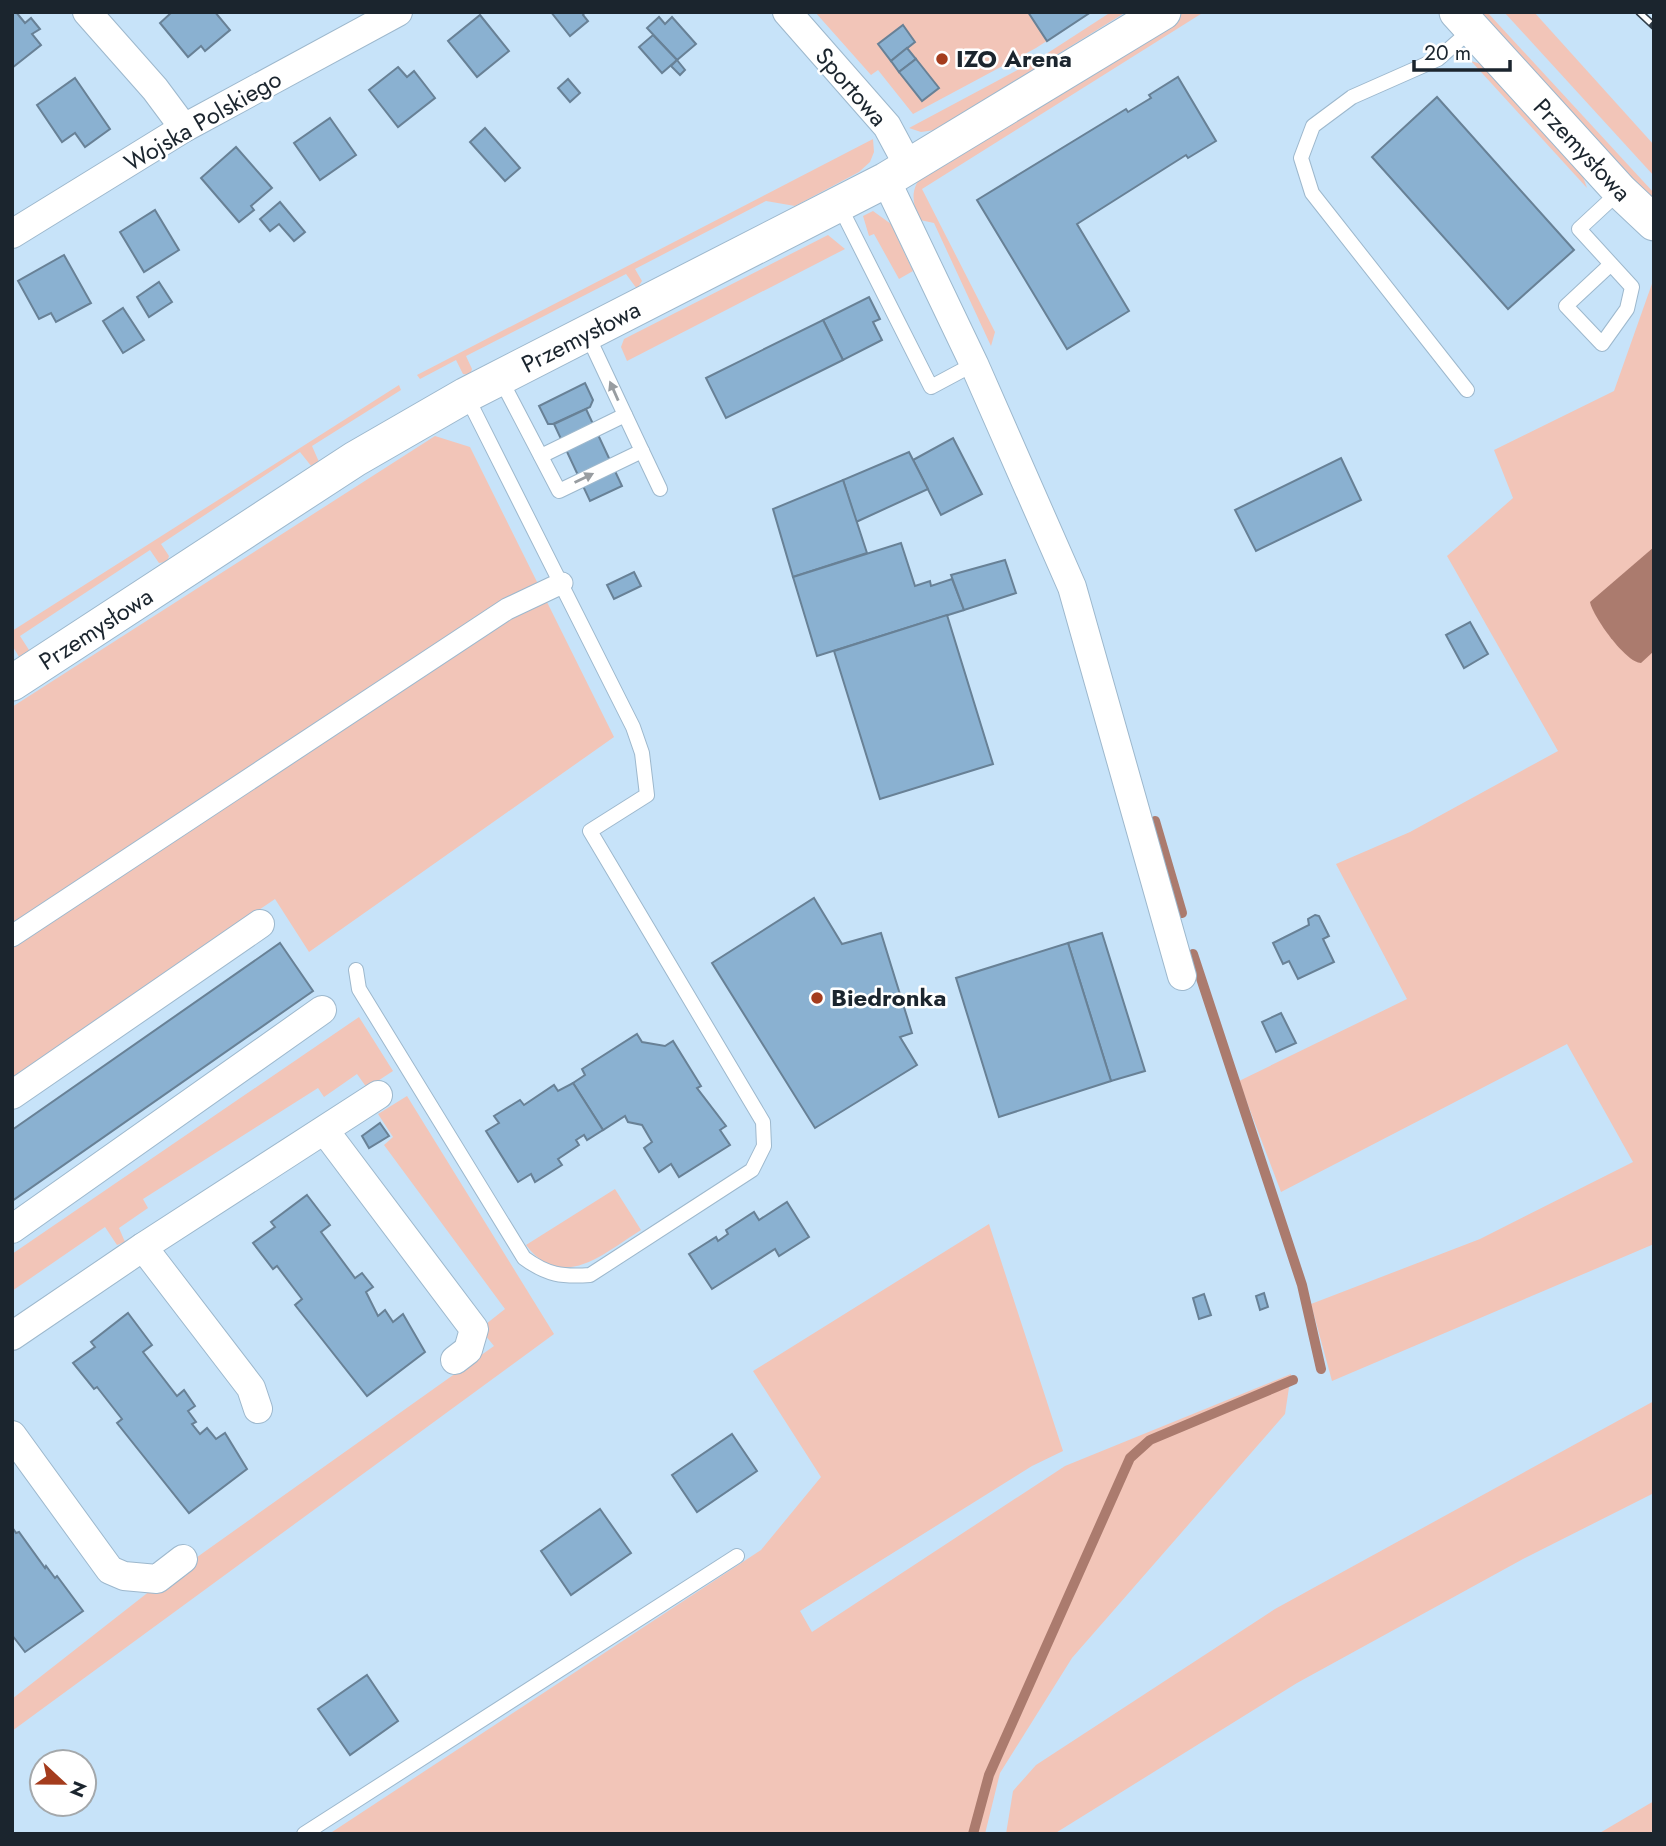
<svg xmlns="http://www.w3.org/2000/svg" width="1666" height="1846" font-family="Jost,sans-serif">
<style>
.green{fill:#f2c5b8}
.water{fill:#ab7b6e}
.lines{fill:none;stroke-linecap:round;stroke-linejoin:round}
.stream{stroke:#ab7b6e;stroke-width:10}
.building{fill:#8ab1d1;stroke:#688196;stroke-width:2}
.service-casing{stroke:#9db8cd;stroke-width:16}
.pedestrian-casing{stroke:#9db8cd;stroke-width:23}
.minor-casing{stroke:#9db8cd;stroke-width:30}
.tertiary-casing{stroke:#9db8cd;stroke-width:37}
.service{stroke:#fff;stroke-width:14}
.pedestrian{stroke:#fff;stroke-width:21}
.minor{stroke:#fff;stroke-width:28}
.tertiary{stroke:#fff;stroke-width:35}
.rail-casing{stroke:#313e49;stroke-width:8}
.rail{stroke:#fff;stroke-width:5;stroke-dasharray:16;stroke-linecap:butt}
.oneway{fill:#989da1}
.poi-dot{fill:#a43c1d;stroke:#fff;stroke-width:2.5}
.labels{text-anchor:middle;stroke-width:5;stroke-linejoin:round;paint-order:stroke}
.poi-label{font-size:24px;font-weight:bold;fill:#1b252e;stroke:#fff;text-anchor:start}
.street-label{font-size:24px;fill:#1b252e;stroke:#fff}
</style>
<rect width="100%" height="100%" fill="#c7e3f9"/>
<g class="green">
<path d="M815,12H1091L1036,48L913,114L878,70L871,75Z"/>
<path d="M1111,12H1126L935,130L921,132L909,128L1040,58Z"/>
<path d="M1185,12H1204L922,189L995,332L991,346L934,223L920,220C911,202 910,186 926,172Z"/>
<path d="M1479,12H1487L1654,193V202Z"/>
<path d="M1504,12H1534L1654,145V176Z"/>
<path d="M1471,61L1481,64L1581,171L1587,188Z"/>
<path d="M873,139L874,152L870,162L859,172L795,206L766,201L635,269L642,281L637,289L626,274L466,356L472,369L470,375L463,374L456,360L420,379L417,375Z"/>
<path d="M873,211L891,224L913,271L899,279L874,234L869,236L863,216Z"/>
<path d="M828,235L845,249L627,361L621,347L624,339Z"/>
<path d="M1654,278V1244L1332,1381L1311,1304L1480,1239L1633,1162L1567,1044L1281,1192L1239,1081L1407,999L1336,864L1410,832L1558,751L1447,556L1513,498L1494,450L1614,391Z"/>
<path d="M399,385L401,390L312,446L319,462L312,467L300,452L161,544L169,556L167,562L159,563L150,550L20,636L29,650L19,657L12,645V631Z"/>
<path d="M435,436L470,447L614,737L309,952L275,899L12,1078V707Z"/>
<path d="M359,1017L393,1071L367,1088L357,1074L324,1097L318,1088L143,1199L148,1208L119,1228L125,1242L117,1245L105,1227L12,1291V1254Z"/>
<path d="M407,1096L554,1334L12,1731V1699L155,1587L494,1346L485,1335L486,1324L505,1309L384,1145L393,1137L378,1114Z"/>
<path d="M615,1189L641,1230C604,1253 562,1293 526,1245Z"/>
<path d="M989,1224L1063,1451L1032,1466L800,1611L812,1632L1065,1466L1291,1374L1285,1414L1072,1658L1000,1773L985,1834H329L761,1550L821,1477L753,1371Z"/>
<path d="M1654,1401V1493L1523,1559L1297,1683L1054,1834H1006L1013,1791L1036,1765L1275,1609Z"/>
<path d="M1654,1801V1834H1598Z"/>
</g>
<path class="water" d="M1654,547V651L1641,663C1626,663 1593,617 1590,602Z"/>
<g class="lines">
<g class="stream">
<path d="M1155,821L1182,913"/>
<path d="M1193,954L1302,1285L1321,1369"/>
<path d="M973,1834L989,1775L1130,1458L1150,1440L1293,1380"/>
</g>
</g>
<g class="building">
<path d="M12,12H16L25,23L31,18L40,29L32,34L41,45L12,68Z"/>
<path d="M172,12H215L230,30L205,51L201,46L188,57L160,23Z"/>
<path d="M551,12H585L583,15L588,21L570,36Z"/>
<path d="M1028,12H1091L1047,41Z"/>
<path d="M480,15L509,51L477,77L448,41Z"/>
<path d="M659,17L665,24L672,17L696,44L677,60L647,28Z"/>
<path d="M903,25L915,42L891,61L878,44Z"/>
<path d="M653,35L677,60L662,73L639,47Z"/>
<path d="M907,48L916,59L899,72L891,61Z"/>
<path d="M916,59L939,88L922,101L899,72Z"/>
<path d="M677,60L685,70L680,75L671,66Z"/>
<path d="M398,67L407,77L414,71L435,98L398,127L369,90Z"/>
<path d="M1178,77L1216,141L1188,158L1186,155L1077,224L1129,311L1067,349L977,200L1126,109L1128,112L1151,98L1149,95Z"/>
<path d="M75,78L110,129L85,147L75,133L62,142L37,105Z"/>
<path d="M568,79L580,93L570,102L558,88Z"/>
<path d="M1437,97L1574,250L1508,309L1372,157Z"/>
<path d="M330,118L356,155L320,180L294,143Z"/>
<path d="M485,128L520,168L505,181L470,142Z"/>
<path d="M236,147L272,188L251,206L254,210L239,222L201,178Z"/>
<path d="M280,202L305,232L294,241L279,224L270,231L260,219Z"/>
<path d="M155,210L179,250L144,272L120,232Z"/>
<path d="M64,255L91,303L56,322L51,313L39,319L18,281Z"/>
<path d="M159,282L172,302L149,317L137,297Z"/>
<path d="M869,297L880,319L873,322L882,340L843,360L823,320Z"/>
<path d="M123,308L144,340L123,353L103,321Z"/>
<path d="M823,320L843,360L726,418L706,378Z"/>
<path d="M585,383L593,400L590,407L553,424H548L539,406Z"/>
<path d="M586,409L622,486L590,501L554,424Z"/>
<path d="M953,438L982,494L941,515L913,460Z"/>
<path d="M909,452L928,489L856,522L843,480Z"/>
<path d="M1341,458L1361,500L1256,551L1235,510Z"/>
<path d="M843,480L867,553L793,577L773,509Z"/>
<path d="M901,543L915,586L930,581L931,586L952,579L964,610L817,656L793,577Z"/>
<path d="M1005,560L1016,593L964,610L951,575Z"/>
<path d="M634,572L641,586L614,599L607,585Z"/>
<path d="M947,615L993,764L880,799L834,651Z"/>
<path d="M1470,622L1488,654L1464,668L1446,635Z"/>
<path d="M814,898L842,944L881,933L912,1033L900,1037L917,1065L815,1128L712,963Z"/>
<path d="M1315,915L1319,916L1329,936L1323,939L1334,962L1298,979L1289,961L1283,964L1273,943L1309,925L1308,919Z"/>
<path d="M1102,933L1145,1071L1111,1081L1068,943Z"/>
<path d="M280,943L313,991L12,1201V1130Z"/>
<path d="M1068,943L1111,1081L999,1117L956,978Z"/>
<path d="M1281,1013L1296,1043L1276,1052L1262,1022Z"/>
<path d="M637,1034L642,1042L665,1046L673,1041L701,1086L697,1088L726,1126L720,1130L730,1145L679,1177L671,1164L659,1172L644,1148L652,1142L642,1125L628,1122L625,1116L603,1130L573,1083L585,1075L582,1069Z"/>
<path d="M573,1083L603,1130L587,1140L584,1135L576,1140L579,1145L558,1159L562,1165L535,1182L531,1174L518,1182L486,1131L499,1123L494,1116L520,1100L524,1105L554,1085L558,1091Z"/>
<path d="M380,1123L389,1136L369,1148L362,1136Z"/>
<path d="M307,1195L330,1225L321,1232L355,1278L362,1273L373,1287L366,1292L378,1316L385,1310L393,1322L403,1314L425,1352L367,1396L295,1305L302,1299L277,1266L273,1269L253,1243L275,1227L271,1222Z"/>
<path d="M787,1202L809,1237L779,1256L775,1249L712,1289L689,1254L716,1237L718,1241L728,1234L726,1230L754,1212L759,1220Z"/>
<path d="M1264,1293L1268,1307L1260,1310L1256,1296Z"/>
<path d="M1204,1294L1211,1315L1199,1319L1193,1298Z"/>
<path d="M128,1313L152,1345L143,1352L177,1396L184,1390L195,1406L188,1411L196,1422L192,1424L200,1434L207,1428L216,1439L225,1433L247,1469L189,1513L117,1423L122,1419L97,1387L94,1389L73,1363L95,1347L91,1342Z"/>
<path d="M732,1434L757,1471L697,1512L672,1475Z"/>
<path d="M600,1509L631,1553L571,1595L541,1551Z"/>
<path d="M12,1527L16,1533L19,1532L45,1568L46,1566L55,1578L57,1576L83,1611L25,1652L12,1635Z"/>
<path d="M367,1675L398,1721L350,1755L318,1709Z"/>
</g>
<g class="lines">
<g class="service-casing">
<g id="service">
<path d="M839,205L931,387L974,364"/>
<path d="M1610,265L1566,306L1602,344L1627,309L1632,287L1579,229L1620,191"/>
<path d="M500,378L559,491L642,451L587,334"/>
<path d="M1467,390L1312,193L1301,158L1313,126L1352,97L1438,59L1472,29"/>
<path d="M642,451L660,489"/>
<path d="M541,456L625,415"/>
<path d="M356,970L359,989L524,1258C547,1275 562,1277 590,1275L752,1170L764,1146L763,1122L590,831L647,795L642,753L633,727L466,395"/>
<path d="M304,1834L737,1556"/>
</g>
</g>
<g class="pedestrian-casing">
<path id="pedestrian" d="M12,936L507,609L562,583"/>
</g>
<g class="minor-casing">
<g id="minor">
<path d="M87,12L155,89L184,128"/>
<path d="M787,12L887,126L909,167"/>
<path d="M886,180L974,364L1072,587L1182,976"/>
<path d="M12,234L184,128L398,12"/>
<path d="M12,1095L260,924"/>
<path d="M325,1131L474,1329L468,1350L455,1360"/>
<path d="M12,1229L322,1010"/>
<path d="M143,1247L251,1388L258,1409"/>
<path d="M12,1336L143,1247L378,1095"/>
<path d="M12,1435L110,1570L124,1576L157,1579L183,1559"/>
</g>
</g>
<g class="tertiary-casing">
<g id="tertiary">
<path d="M1457,12L1620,191L1654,223"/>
<path d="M12,683L355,459L466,395L886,180L1163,12"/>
</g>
</g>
<use href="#service" class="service"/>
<use href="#pedestrian" class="pedestrian"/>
<use href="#minor" class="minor"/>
<use href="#tertiary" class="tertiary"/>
<g class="rail-casing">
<path id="rail" d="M1639,12L1654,26"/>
</g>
<use href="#rail" class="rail"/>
</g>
<defs><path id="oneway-solid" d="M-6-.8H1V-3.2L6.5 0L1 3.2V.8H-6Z" transform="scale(1.75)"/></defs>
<g class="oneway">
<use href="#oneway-solid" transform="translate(614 391) rotate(-114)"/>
<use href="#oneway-solid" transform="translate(584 478) rotate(-26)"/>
</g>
<g class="poi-dot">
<circle cx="942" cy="59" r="7"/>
<circle cx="817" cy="998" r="7"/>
</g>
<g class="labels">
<g class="poi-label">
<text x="956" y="67">IZO Arena</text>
<text x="831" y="1006">Biedronka</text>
</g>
<g class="street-label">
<text transform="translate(851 87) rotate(49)" y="8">Sportowa</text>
<text transform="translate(203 121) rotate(-30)" y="8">Wojska Polskiego</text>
<text transform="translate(1582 150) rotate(47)" y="8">Przemysłowa</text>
<text transform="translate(581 337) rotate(-27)" y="8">Przemysłowa</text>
<text transform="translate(96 629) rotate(-33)" y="8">Przemysłowa</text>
</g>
</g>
<rect width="1666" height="1846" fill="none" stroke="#1b252e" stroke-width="28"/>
<g transform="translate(63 1783) rotate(112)"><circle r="33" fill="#ffffff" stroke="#a4a8ab" stroke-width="2"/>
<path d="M0-5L12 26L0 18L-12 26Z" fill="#a43c1d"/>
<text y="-10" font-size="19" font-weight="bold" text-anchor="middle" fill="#1b252e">N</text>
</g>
<path d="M1414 60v10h96v-10" fill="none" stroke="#1b252e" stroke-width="3.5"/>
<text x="1424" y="60" font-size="21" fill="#1b252e" stroke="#ffffff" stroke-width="5" paint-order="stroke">20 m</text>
</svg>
